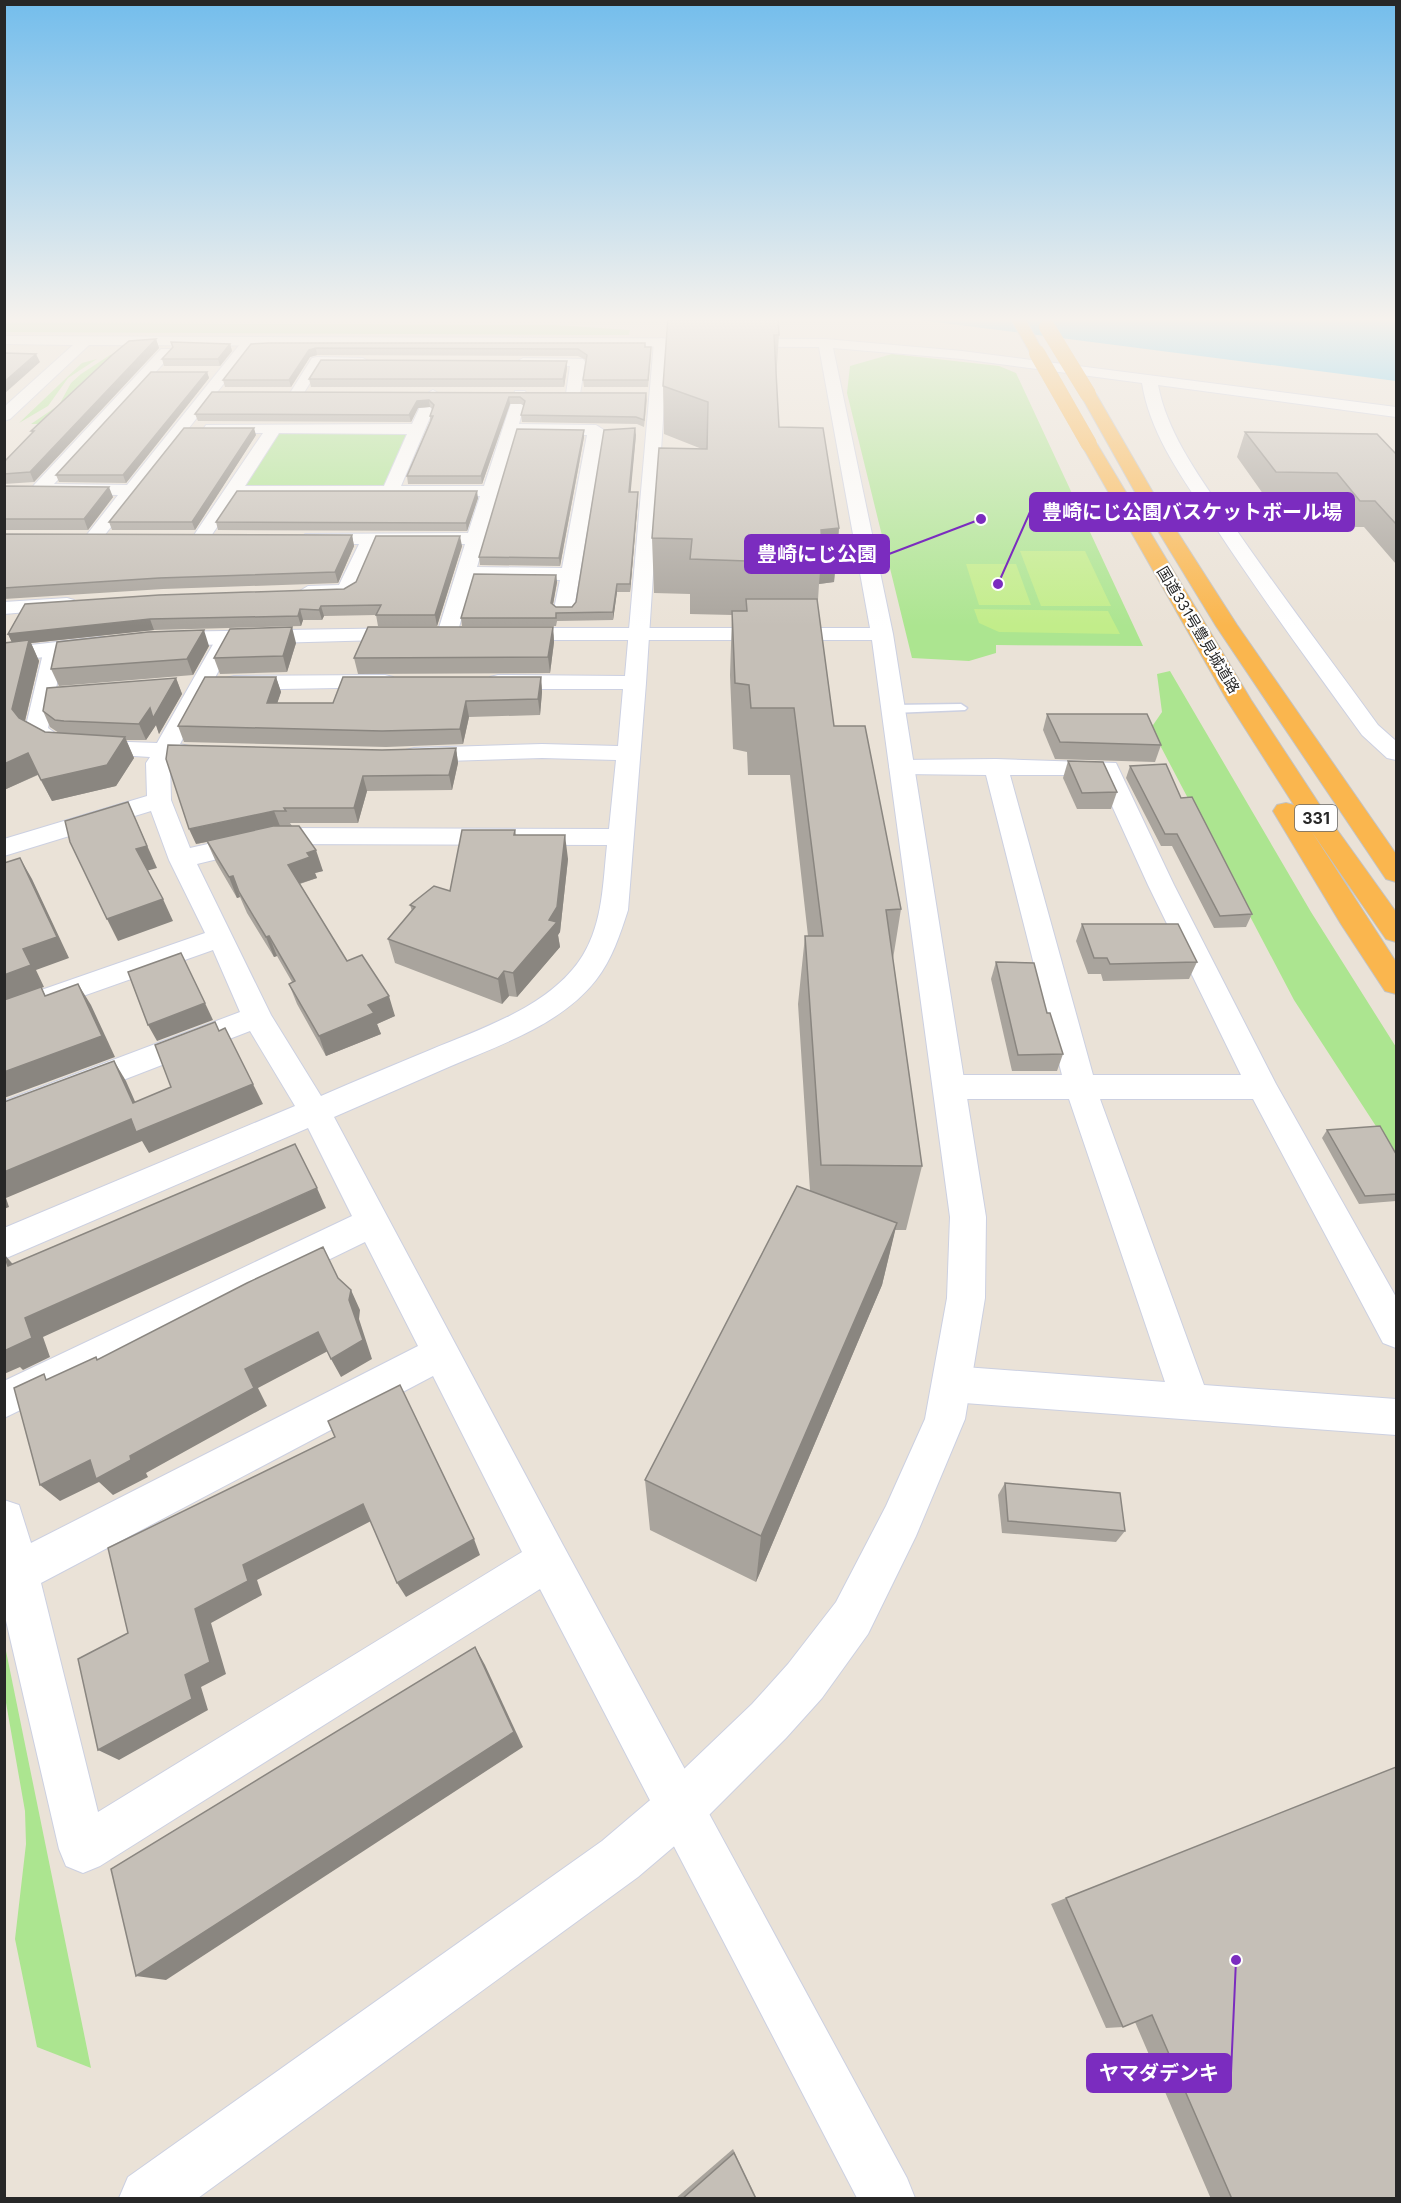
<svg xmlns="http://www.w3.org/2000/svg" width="1401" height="2203" font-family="Inter,'Noto Sans JP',sans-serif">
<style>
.green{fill:#ace590}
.pitch{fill:#c2ed8a}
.water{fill:#63cbf3}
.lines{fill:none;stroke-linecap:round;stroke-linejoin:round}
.service-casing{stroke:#ccd0e1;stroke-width:3}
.minor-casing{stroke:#ccd0e1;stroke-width:2}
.tertiary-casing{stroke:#ccd0e1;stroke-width:2}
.trunk-casing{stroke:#c3c3c3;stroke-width:2}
.service{fill:#fff;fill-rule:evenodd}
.minor{fill:#fff;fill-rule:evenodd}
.tertiary{fill:#fff;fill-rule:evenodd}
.trunk{fill:#fab64e;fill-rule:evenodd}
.trunk-bridge-casing{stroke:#c3c3c3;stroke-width:16;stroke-linecap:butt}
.trunk-bridge{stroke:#fab64e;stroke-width:16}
.wall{fill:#a9a49d}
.shaded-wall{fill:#8a8680}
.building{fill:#c5bfb7;stroke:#8a8680;stroke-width:1.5}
.labels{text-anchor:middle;stroke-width:4.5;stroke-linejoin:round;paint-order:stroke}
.far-street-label{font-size:15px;fill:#272727;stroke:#fff}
.shield{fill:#fff;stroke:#686868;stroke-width:1.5}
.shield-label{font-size:16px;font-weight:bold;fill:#272727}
.leader{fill:none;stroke:#7b2cbf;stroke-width:2}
.callout-dot{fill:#7b2cbf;stroke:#fff;stroke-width:2}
.callout{fill:#7b2cbf;stroke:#7b2cbf;stroke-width:2}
.callout-label{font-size:20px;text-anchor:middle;font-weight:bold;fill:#fff}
</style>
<rect width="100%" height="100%" fill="#eae2d7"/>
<g class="green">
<path d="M5,323L556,325L630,330L629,335H599L5,332Z"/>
<path d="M120,353L50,424H31L59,405L71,383L81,374L110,355Z"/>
<path d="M892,354L999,366L1016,373L1143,646L996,645V653L969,661L912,658L847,393L850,366Z"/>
<path d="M97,359L68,378L48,406L19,423L82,363Z"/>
<path d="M284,431H404L407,434L384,485L378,488L247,487L245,485L277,434Z"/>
<path d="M1170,671L1311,912L1396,1047V1157L1294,1000L1151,728L1162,712L1157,674Z"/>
<path d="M4,1646H5L91,2068L37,2047L15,1939L26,1844L25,1811L5,1697Z"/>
</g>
<g class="pitch">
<path d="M1020,551H1085L1111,606H1041Z"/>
<path d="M966,564H1016L1031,605H979Z"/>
<path d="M974,609L1108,611L1120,634L999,632L979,623Z"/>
</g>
<path class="water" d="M887,317H1396V381L896,317Z"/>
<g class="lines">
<g class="service-casing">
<path id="service" d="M961,704L967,708L965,710L893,713L887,709L893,705Z"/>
</g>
<g class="minor-casing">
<g id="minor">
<path d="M250,337L257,341L255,344L100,541L94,542L85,537L118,495L34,493L31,489L34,485L161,349H171V355L54,484L127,485L245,338Z"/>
<path d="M661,338L668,342L646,683L628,910C620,935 612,959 596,980C562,1024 500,1045 451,1066C412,1083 373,1100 334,1117L563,1545L907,2178L915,2198H857L540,1589L100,1866L83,1873L66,1866L59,1849L4,1612V1500L19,1505L31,1543L418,1346L365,1242L4,1418V1381L352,1216L308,1128L4,1259V1228L295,1106L250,1031L4,1126V1101L240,1012L213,950L4,1024V1003L205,933L169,860L151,811L4,856V839L147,796L146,763L150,757L55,751C44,748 31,740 25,730L44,649L47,645H61L64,649L48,728L62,738L72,740L157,743L220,632H234L237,636L180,744L189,746L193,751L189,756L173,758L170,763L171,800L190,848L280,828L609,829L616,760L542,758L414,762L406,760L402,755L406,750L414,748L542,744L618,746L623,689H498L490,687L487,682L490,677L498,675L625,676L654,342ZM280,844L607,845C603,882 603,922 583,955C552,1006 482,1028 430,1050C394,1065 357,1080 321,1096L271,1015L197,864ZM433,1376L522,1552L98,1812L41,1583Z"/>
<path d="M317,357L363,358L370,362L363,366L321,365L302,396H292L290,393L312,358Z"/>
<path d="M523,358L583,359L585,362L580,394L573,398L566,394L570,366L518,365L516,362Z"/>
<path d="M433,390L440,394L401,486H484L515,391H525L527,394L519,424L596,425L604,430L574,609L571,613H557L554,609L560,580L473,579L457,634L454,638H440L437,634L465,544H377L353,595L308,598L298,592L308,586L339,585L359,544H311L305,542L302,538L305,534L468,533L480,496H238L207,542H195L192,538L263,433H212L206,431L204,428L206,425L412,424L426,394ZM279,433L407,434L384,486H245ZM516,434L587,435L562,568L477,567Z"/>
<path d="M67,598L74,600L77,604L74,608L4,614V602Z"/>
<path d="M385,675L393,677L396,682L393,687L234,690L226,688L223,683L226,678L234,676Z"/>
<path d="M996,759L1116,763L1174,885L1276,1084L1396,1297V1348L1383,1343L1253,1099H1100L1204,1385L1396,1399V1435L951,1402L938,1396L932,1384L938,1372L951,1366L1165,1382L1069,1099H949L938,1095L933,1087L938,1079L949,1075H1062L986,775L901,774L893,772L889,767L893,762L901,760ZM1010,775H1098L1148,885L1241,1075H1093Z"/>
</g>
</g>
<g class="tertiary-casing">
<g id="tertiary">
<path d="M4,336L825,339L962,351L1396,407V417L1158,385C1167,433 1200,478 1228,518C1276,588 1328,656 1378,725L1396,741V760L1387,758L1362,735C1312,666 1261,597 1214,525C1185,482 1150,435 1142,383L962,359L833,348L893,634L986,1217L985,1298L965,1419L916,1536L868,1634L822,1698L786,1738L698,1826L638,1877L198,2198H119L128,2177L602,1841L662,1790L752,1704L788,1664L836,1602L886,1506L925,1419L947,1298L950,1217L872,640H509L501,639L498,634L501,629L509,628H870L819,347L89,345L10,419L4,421V407L73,345L4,344Z"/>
<path d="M410,628L418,629L421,634L418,639L161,646L153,644L150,639L153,634L161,632Z"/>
<path d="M101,637L109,639L112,644L109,649L4,662V648Z"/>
</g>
</g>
<g class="trunk-casing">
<g id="trunk">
<path d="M1010,317H1024L1044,353L1042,356H1032Z"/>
<path d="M1088,389L1096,394L1162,508L1237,625L1396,854V882L1386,879L1216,626L1144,508L1080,394Z"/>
<path d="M1089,439L1097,444L1251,700L1325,813L1396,912V942L1386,939L1312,832L1396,962V994L1385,991L1341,924L1273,811L1277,805L1286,803L1294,805L1227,700L1081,444Z"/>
</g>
</g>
<use href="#service" class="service"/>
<use href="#minor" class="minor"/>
<use href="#tertiary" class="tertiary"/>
<use href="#trunk" class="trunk"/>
<g class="trunk-bridge-casing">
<g id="trunk-bridge">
<path d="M1047,327L1088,394"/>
<path d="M1037,353L1089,444"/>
</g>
</g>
<use href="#trunk-bridge" class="trunk-bridge"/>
</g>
<g class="wall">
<path d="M668,317L779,335L776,380L779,427L839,528L834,582L819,584L818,600H817L834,726L901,909L893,959L922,1166L906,1230H895L882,1285L756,1582L650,1530L645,1480L810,1190L798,1004L805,936H808L790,775H748L747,752L733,749L730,675L732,615L690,614V594L654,593L652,538L702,449L664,434L663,386Z"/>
<path d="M156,339L159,348L34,482L4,484V462L32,433L31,431Z"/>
<path d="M230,344L232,351L220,366H164L162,359Z"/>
<path d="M251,344L645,347L651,353L648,387H584L583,380L586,360L578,356L317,355L310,357L291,387H225L223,380Z"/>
<path d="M567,361V368L564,387H311L309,379Z"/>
<path d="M207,372L209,378L126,483L59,482L56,475Z"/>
<path d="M212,392L646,393L647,400L644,427L637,424L522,422L521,415L524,406L521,404H510L482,484H408L407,476L430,421V416L432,409L430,407L418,408L411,422L198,421L195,414Z"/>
<path d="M584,430V437L560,566L480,565L479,557Z"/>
<path d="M1245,432L1396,454V564L1364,527H1349L1326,498H1266L1237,457Z"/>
<path d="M256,435L195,530H112L109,522Z"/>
<path d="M636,435L630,492L638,499L630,592H617L613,620L557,621L556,626H462L461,618L556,575L557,582L553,604L556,607H572L576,602Z"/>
<path d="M4,486L113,497L88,530H4Z"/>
<path d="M478,498L467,531L218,530L216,522Z"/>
<path d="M4,534L352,535L354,546L338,583L163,589L4,599Z"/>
<path d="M462,546L437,626H378L376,615L324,616L322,620H303L301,626L154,630L31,643L39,661L25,721L45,732L59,733L50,727L43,711L176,678L182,694L159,734L156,725L146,740H126L134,758L116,786L52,801L38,775L4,790V643L12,642L8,634L344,589Z"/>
<path d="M553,627L554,642L550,673L358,674L354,658Z"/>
<path d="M296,643L287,672L220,674L214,658Z"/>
<path d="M209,646L193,675L59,686L51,669Z"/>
<path d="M276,677L281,692L277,703H333L541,677L542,692L540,715L469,717L463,744L386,747L184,742L178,726Z"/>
<path d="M1047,714L1161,745L1155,762L1055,759L1043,730Z"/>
<path d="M456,748L458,763L452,790L367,791L358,823H290L323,871L315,873L317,878L300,884L347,961L395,1016L377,1024L381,1034L326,1056L297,1004L289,984L292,982L277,956L274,957L247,913L240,897L237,898L216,862L207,842L196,844L382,750Z"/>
<path d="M1068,761L1117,792L1111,809H1077L1063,778Z"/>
<path d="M1130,766L1181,798L1252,914L1246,927L1214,928L1172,846H1161L1126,778Z"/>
<path d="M515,830L516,835L568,859L560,932L558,935L560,947L517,997L509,996L502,1004L395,963L388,939L412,911L410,905L450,891Z"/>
<path d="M1082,924L1197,962L1189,979L1103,981L1101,974H1088L1076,941Z"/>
<path d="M996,962L1047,1013L1063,1054L1057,1071H1012L991,979Z"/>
<path d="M1327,1130L1396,1154V1201L1359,1204L1322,1138Z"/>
<path d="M1005,1483L1125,1531L1116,1542L1002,1533L998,1495Z"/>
<path d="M1066,1898L1396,2199H1211L1135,2022L1123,2027L1106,2028L1051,1904Z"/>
<path d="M733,2149L757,2199H675Z"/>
</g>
<g class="shaded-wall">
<path d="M156,339L159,348L34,482L30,472Z"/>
<path d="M230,344L232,351L220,366L218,359Z"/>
<path d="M316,348L317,355L310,357L291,387L289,380L309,350Z"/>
<path d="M36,354L40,362L4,394V382Z"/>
<path d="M567,361V368L564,387L563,379Z"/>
<path d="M207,372L209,378L126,483L123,475Z"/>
<path d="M509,397L510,404L482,484L481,476Z"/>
<path d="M429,400L430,407L418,408L411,422L409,415L417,401Z"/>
<path d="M254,428L256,435L195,530L192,522Z"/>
<path d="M635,428L636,435L630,499L629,492Z"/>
<path d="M584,430V437L560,566L559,558Z"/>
<path d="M109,487L113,497L88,530L84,519Z"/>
<path d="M477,491L478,498L467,531L466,523Z"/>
<path d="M638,492V499L630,592V584Z"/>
<path d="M839,528L834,582L819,584L822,545L821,530Z"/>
<path d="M352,535L354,546L338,583L335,572Z"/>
<path d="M460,536L462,546L437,626L435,615Z"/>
<path d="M556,575L557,582L552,610L551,603Z"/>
<path d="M617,584V592L613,620V612Z"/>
<path d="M321,606L324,616L322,620L319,610Z"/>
<path d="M300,609L303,620L301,626L298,616Z"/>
<path d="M150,619L154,630L31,643L39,661L23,729L12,709L13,645L8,634Z"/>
<path d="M292,627L296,643L287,672L283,656Z"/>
<path d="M553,627L554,642L550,673L548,657Z"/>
<path d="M204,630L209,646L193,675L187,659Z"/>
<path d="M276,677L281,692L272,719L267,703Z"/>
<path d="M541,677L542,692L540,715L538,699Z"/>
<path d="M176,678L182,694L159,734L156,725L146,740L139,724L150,708Z"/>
<path d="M466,701L469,717L463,744L460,729Z"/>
<path d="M125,737L134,758L116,786L52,801L41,780Z"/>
<path d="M456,748L458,763L452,790L449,775Z"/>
<path d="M28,753L39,774L4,790V764Z"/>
<path d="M363,776L367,791L358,823L354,808Z"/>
<path d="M128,802L157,868L146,871L136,849Z"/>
<path d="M274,811L280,826L196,844L189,829Z"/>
<path d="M565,835L568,859L560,932L558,935L560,947L517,997L513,973L549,920Z"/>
<path d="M316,850L323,871L315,873L317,878L295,885L288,865L307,853Z"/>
<path d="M20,858L32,879L69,958L36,970L44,987L41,988L54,1009L4,1001V975L23,949Z"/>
<path d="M233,876L240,897L237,898L229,877Z"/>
<path d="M163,899L173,921L118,941L107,919Z"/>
<path d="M269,936L277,956L274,957L266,937Z"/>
<path d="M504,971L509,996L502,1004L498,979Z"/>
<path d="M78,984L91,1005L115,1057L4,1098V1072Z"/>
<path d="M389,996L395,1016L377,1024L381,1034L326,1056L319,1036L368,1005Z"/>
<path d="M205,1003L213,1020L157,1041L148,1025Z"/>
<path d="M114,1061L126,1081L145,1124L133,1103Z"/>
<path d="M253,1084L263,1104L149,1153L142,1141L6,1198L9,1207L4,1209V1172L131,1119Z"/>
<path d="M317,1188L326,1208L43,1337L50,1357L23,1370L20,1367L4,1374V1348L25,1318Z"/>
<path d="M897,1223L882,1285L756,1582L761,1536Z"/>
<path d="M5,1255L22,1275L8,1266Z"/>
<path d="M351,1290L360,1310L359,1319L372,1359L341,1377L331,1359L349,1300Z"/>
<path d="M318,1332L328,1351L258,1388L267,1406L146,1473L148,1477L113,1495L99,1482L60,1501L40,1485L90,1460L130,1456L245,1369Z"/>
<path d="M363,1504L373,1520L257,1580L262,1595L211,1623L226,1674L201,1687L208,1710L119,1760L98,1750L185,1675L195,1609L243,1565Z"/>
<path d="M474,1539L480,1555L406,1597L397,1583Z"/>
<path d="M475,1647L485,1665L523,1747L166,1980L136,1976Z"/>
</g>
<g class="building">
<path d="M668,317H778L779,335H774L779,427L823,428L839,528L821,530L822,545H806V548L747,547V561L690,559L692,539L652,538L659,448L707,449L708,402L663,386Z"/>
<path d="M156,339L30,472L4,474V462L34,431H31L112,355L129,341Z"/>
<path d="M171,342L230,344L218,359H162L173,347Z"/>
<path d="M269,343H645V347H651L648,380H583L587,355L578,349L316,348L309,350L289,380H223L251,344Z"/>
<path d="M4,353L36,354L4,382Z"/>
<path d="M321,360L567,361L563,379H309Z"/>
<path d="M151,372H207L123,475H56Z"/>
<path d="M212,392L646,393L644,420L636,417L521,415L525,401L520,397H509L481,476H407L433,416H430L434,405L429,400L417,401L409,415L195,414Z"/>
<path d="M184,428H254L192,522H109Z"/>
<path d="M635,428L629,492H638L630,584H617L613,612L556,613V618H461L474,574L556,575L551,603L556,607H572L576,602L604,430Z"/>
<path d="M517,429L584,430L559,558L479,557Z"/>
<path d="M1245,432L1377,434L1396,454V524L1375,501H1360L1337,473L1276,472Z"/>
<path d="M4,486L109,487L84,519H4Z"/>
<path d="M237,491H477L466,523L216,522Z"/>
<path d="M4,534L352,535L335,572L159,578L4,588Z"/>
<path d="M376,536H460L435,615H376L381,605L321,606L319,610L300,609L298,616L150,619L8,634L25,604L159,595L344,589L356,582Z"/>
<path d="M746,599H817L834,726H865L901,909L886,910L922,1166L821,1165L805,936H823L794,708H751L749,685L735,683L732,611H747Z"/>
<path d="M292,627L283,656L214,658L230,629Z"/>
<path d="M368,627H553L548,657L354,658Z"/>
<path d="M204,630L187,659L51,669L57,642L148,632Z"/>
<path d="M29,640L12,709L19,718L45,732L125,737L107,765L41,780L28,753L4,764V643Z"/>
<path d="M205,677H276L267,703H333L343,677H541L538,699L466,701L460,729L382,731L178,726Z"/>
<path d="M176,678L153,718L150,708L139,724L64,721L55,720L43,711L47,688Z"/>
<path d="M1047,714H1147L1161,745L1060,742Z"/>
<path d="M168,745L382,750L456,748L449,775L363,776L354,808H284L286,811H274L189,829L166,759Z"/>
<path d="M1068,761L1103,762L1117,792L1082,793Z"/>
<path d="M1166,764L1181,798L1192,797L1252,914L1220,916L1177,834H1165L1130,766Z"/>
<path d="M128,802L147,846L136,849L163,899L107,919L70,842L65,821Z"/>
<path d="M273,826H299L316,850L307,853L310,857L288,865L347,961L362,955L389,996L368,1005L374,1013L319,1036L289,984L295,981L269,936L266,937L239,892L233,876L229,877L207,841Z"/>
<path d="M462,830H515L514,835H565L557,907L549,920L557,922L513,973L504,971L498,979L388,939L415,907L410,905L434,886L450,891Z"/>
<path d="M20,858L57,937L23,949L31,965L4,975V863Z"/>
<path d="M1082,924H1178L1197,962L1110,964L1107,958H1094Z"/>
<path d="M181,953L205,1003L148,1025L128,972Z"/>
<path d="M996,962L1034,963L1047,1013H1050L1063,1054L1018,1055Z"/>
<path d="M78,984L102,1036L4,1072V1000L41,987L45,996Z"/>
<path d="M215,1022L219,1031L225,1028L253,1084L136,1132L131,1119L4,1172V1102L114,1061L133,1103L171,1087L155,1045Z"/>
<path d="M1380,1126L1396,1154V1194L1365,1196L1327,1130Z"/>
<path d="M295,1144L317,1188L25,1318L32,1338L4,1351V1255L8,1266Z"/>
<path d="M797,1186L897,1223L761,1536L645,1480Z"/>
<path d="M323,1247L338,1278L351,1290L349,1300L363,1340L331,1359L318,1332L245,1369L254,1388L130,1456L131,1460L96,1479L90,1460L40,1485L14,1388L44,1374L46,1380L96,1357L97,1360L247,1283Z"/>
<path d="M400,1385L474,1539L397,1583L363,1504L243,1565L248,1581L195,1609L210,1662L185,1675L192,1699L98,1750L78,1659L128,1633L108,1548L335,1437L328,1421Z"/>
<path d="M1005,1483L1120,1493L1125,1531L1008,1521Z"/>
<path d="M475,1647L514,1732L136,1976L111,1869Z"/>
<path d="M1396,1767V2199H1232L1152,2015L1123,2027L1066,1898Z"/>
<path d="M734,2153L756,2199H682Z"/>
</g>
<linearGradient id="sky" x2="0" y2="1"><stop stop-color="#73bdec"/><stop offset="0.51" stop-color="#f6f2ed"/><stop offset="1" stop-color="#f6f2ed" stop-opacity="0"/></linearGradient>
<rect width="1401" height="626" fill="url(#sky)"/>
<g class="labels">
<g class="far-street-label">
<text transform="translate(1198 630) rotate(59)" y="5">国道331号豊見城道路</text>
</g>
<rect class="shield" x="1295" y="805" width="42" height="26" rx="4.5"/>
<g class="shield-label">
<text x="1316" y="824">331</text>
</g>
</g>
<path class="leader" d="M998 584L1030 512M981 519L889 554M1236 1960L1231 2073"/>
<g class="callout-dot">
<circle cx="998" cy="584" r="6"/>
<circle cx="981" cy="519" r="6"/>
<circle cx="1236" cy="1960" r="6"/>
</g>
<g class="callout">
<rect x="1030" y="493" width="324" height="38" rx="6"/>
<rect x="745" y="535" width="144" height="38" rx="6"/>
<rect x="1087" y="2054" width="144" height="38" rx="6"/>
</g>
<g class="callout-label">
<text x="1192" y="519">豊崎にじ公園バスケットボール場</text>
<text x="817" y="561">豊崎にじ公園</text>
<text x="1159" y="2080">ヤマダデンキ</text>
</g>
<rect width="1401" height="2203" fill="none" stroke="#272727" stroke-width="12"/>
</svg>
